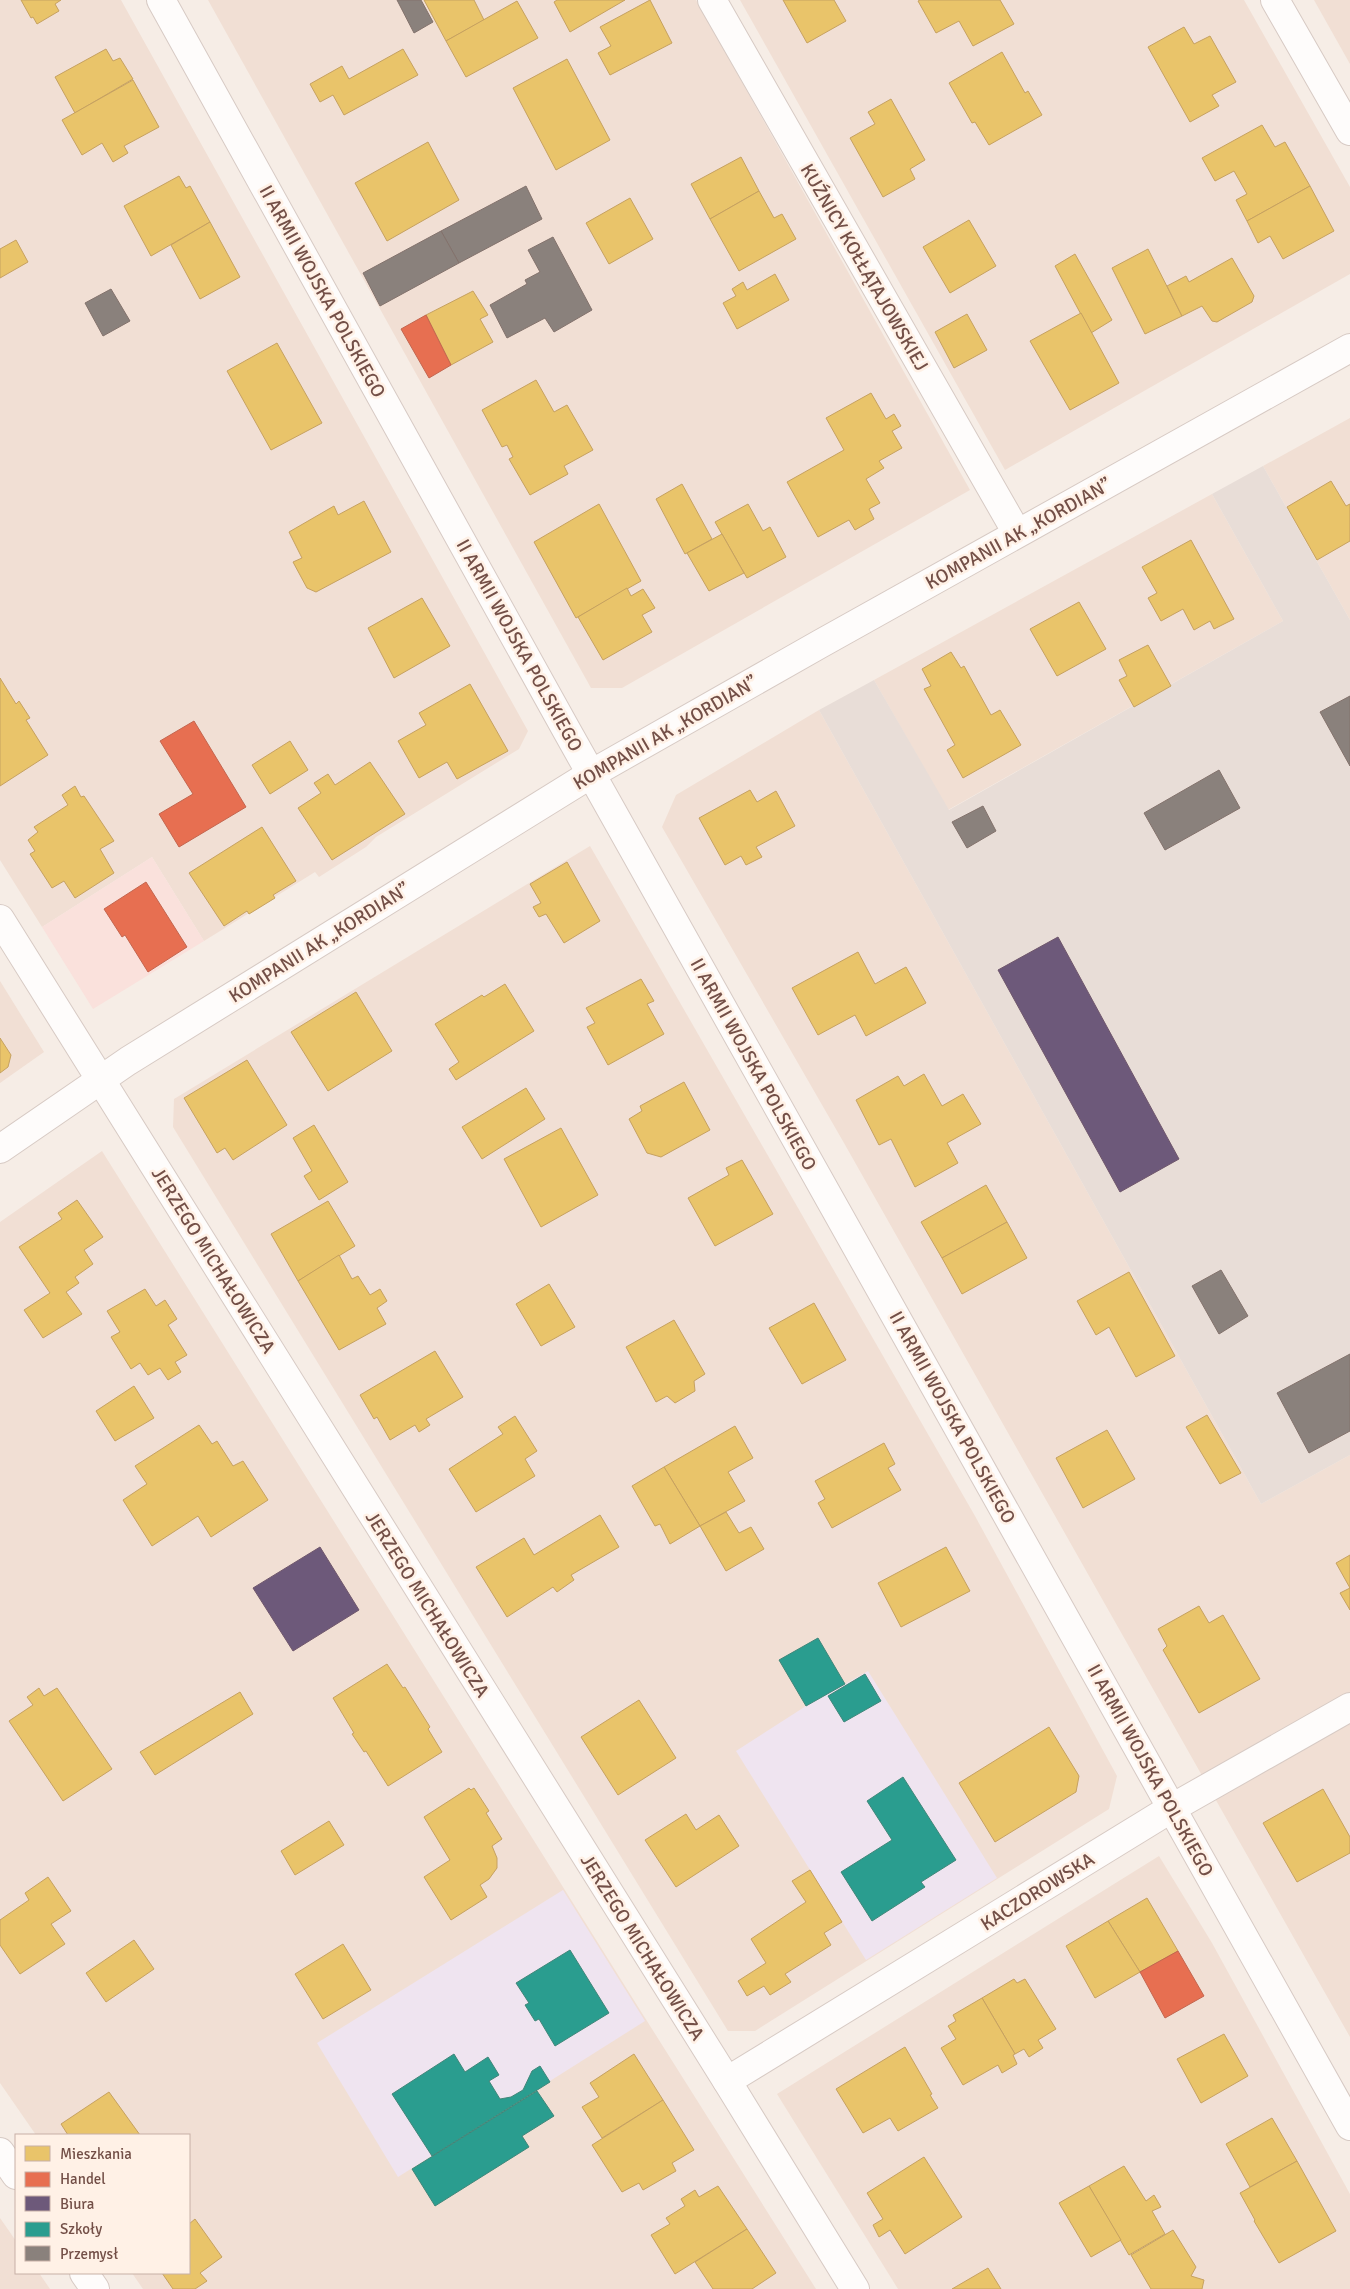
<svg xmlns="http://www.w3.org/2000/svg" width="1350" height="2289" font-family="Signika,sans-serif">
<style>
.residential{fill:#f1dfd4}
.commercial{fill:#fae1dc}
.industrial{fill:#e8ddd7}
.education{fill:#efe4f0}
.homes{fill:#e9c46a;stroke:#c6a160}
.shops{fill:#e76f51;stroke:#c4654e}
.offices{fill:#6d597a;stroke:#6f566b}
.schools{fill:#2a9d8f;stroke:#408679}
.industry{fill:#8a817c;stroke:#83726c}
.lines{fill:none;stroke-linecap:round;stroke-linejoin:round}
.minor-casing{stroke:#d7cac4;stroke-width:30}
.tertiary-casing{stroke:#d7cac4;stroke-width:30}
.minor{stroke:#fefcfb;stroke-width:28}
.tertiary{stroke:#fefcfb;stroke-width:28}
.labels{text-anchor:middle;stroke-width:5;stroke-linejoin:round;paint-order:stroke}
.street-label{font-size:19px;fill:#734f47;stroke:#fff1e6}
</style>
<rect width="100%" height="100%" fill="#f6ede6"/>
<g class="residential">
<path d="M0,0H121L528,731L519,749L376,837L366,847L319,877L315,872L204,941L152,857L42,927L0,860Z"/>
<path d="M208,0H696L970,490L622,688H591Z"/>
<path d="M740,0H1244L1350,187V274L1005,470Z"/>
<path d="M1314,0H1350V64Z"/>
<path d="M1350,418V620L1263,466Z"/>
<path d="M1212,494L1283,621L948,810L874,680Z"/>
<path d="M819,710L1261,1504L1350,1455V2037L844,1143L662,827L676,795Z"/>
<path d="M590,846L975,1516L1117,1776L1109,1809L755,2031H728L173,1127L174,1099Z"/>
<path d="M0,981L44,1052L0,1083Z"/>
<path d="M102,1151L635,2002L816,2289H143L132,2273H189V2135H36L0,2083V1222Z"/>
<path d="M1159,1856L1212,1943L1350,2194V2289H898L777,2094Z"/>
<path d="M0,2218L16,2241V2273H39L50,2289H0Z"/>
</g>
<path class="commercial" d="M152,857L204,941L93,1009L42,927Z"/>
<path class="industrial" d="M1263,466L1350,620V1455L1261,1504L819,710L874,680L949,810L1283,621L1212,494Z"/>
<g class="education">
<path d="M868,1671L997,1878L866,1960L736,1751L806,1706Z"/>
<path d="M563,1890L645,2021L398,2177L317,2043Z"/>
</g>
<g class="homes">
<path d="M21,0H61L55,4L59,11L37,24L33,17L31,18Z"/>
<path d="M424,0H474L484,20L446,41Z"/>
<path d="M557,0H625L570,32L554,2Z"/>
<path d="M650,0L672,43L610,75L598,53L611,46L600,27Z"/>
<path d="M783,0H834L846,21L807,43Z"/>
<path d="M920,0H1000L1014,24L973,46L959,21L936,33L918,1Z"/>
<path d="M517,1L538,38L466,77L446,41Z"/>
<path d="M1184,27L1194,44L1210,36L1236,82L1212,95L1219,106L1190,122L1148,47Z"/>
<path d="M106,49L113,61L120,58L133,79L75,113L55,77Z"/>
<path d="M403,49L418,75L344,115L333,95L320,102L310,84L342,66L349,79Z"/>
<path d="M1002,52L1025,93L1028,91L1042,115L989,145L975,122L972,123L949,83Z"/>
<path d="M567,59L610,140L556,170L513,88Z"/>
<path d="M133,80L159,127L124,146L128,153L113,162L102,143L82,155L62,120Z"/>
<path d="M891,99L925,160L910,169L915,179L883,197L850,138L875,124L868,112Z"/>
<path d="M1262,125L1275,147L1285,142L1310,186L1247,221L1236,200L1247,194L1234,171L1215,181L1202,158Z"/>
<path d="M428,142L459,200L387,241L355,183Z"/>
<path d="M741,157L759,191L710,219L691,184Z"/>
<path d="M179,176L186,188L190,186L210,222L151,256L124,206Z"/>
<path d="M1310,186L1334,231L1283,259L1270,236L1258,243L1247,221Z"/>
<path d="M759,191L774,218L782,214L796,239L739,271L710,219Z"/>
<path d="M630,198L653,239L609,264L586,223Z"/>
<path d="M969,220L996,266L950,293L923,247Z"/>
<path d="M210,222L240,277L200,299L171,245Z"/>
<path d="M16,240L28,262L0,278V249Z"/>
<path d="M1148,249L1182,316L1145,334L1112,268Z"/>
<path d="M1075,254L1112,320L1091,333L1055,266Z"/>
<path d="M1232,258L1254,296L1252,302L1217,322L1212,321L1202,306L1182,316L1167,286L1186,276L1189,282Z"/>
<path d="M775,274L789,300L737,329L723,303L736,296L732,289L743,282L747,290Z"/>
<path d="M473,291L488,315L480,319L493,342L451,365L426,315Z"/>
<path d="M1081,313L1119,383L1070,410L1030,341Z"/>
<path d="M967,314L987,350L954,368L935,332Z"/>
<path d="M277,343L322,423L271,450L227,371Z"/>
<path d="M536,380L554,412L567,405L593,450L564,466L568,474L530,495L509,459L513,457L507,445L502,447L482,410Z"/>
<path d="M871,393L886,419L894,414L901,426L892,431L902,448L879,461L884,468L866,479L880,503L869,509L874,519L855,530L849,520L818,537L787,482L844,450L826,418Z"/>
<path d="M1331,481L1346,506L1350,504V541L1317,560L1287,507Z"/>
<path d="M682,484L712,539L685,554L656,499Z"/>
<path d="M364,501L391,552L316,592L307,588L293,562L302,558L289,532L334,506L338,515Z"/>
<path d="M599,504L641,581L576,618L534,542Z"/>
<path d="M748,504L763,531L770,527L786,557L747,578L715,522Z"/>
<path d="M722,534L744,573L709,591L687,553Z"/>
<path d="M1191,540L1234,619L1214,629L1210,621L1194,630L1183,609L1161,621L1148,598L1157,593L1142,567Z"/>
<path d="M627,588L631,596L643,589L655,608L642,615L652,632L603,660L578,617Z"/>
<path d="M422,598L450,646L394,678L368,628Z"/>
<path d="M1079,602L1106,649L1057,676L1030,629Z"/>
<path d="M1148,645L1171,686L1134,707L1119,680L1127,676L1119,660Z"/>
<path d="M951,652L961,668L964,666L991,715L1000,710L1021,745L963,778L947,750L955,745L924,689L931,686L922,669Z"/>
<path d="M0,678L16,704L19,701L30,718L26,720L48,755L0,786Z"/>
<path d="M470,684L508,751L457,779L447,762L419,778L398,741L426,725L419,713Z"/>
<path d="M290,741L308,770L270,794L252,765Z"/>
<path d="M370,762L405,814L332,860L298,808L321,793L314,783L328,774L335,785Z"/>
<path d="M75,786L81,797L84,796L114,841L100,849L114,873L75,898L64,881L52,888L30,854L35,851L28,840L38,832L34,827L68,805L62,795Z"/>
<path d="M750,790L757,802L776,791L795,826L756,847L762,857L746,865L741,856L725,865L699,818Z"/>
<path d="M262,827L296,881L273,895L275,898L249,914L247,911L224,926L189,873Z"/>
<path d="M567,862L600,921L564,943L546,914L539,917L533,907L541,903L530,884Z"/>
<path d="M858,952L875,984L906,967L926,1003L866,1036L855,1015L818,1035L792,988Z"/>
<path d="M641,979L654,1001L647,1004L664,1034L608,1065L587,1027L595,1023L586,1008Z"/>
<path d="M505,984L534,1031L456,1080L449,1069L459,1062L435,1024L482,995L484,997Z"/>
<path d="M356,992L392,1051L328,1091L291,1032Z"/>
<path d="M0,1038L11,1055L8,1067L0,1073Z"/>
<path d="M247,1060L287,1125L233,1160L225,1148L217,1153L184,1098Z"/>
<path d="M924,1074L942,1106L963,1094L981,1124L947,1143L958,1163L915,1187L891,1139L879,1145L856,1100L898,1076L904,1086Z"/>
<path d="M684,1082L710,1130L661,1157L647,1153L629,1119L642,1111L640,1106Z"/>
<path d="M526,1088L545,1119L482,1159L462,1127Z"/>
<path d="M314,1125L348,1182L319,1200L304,1176L312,1171L293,1138Z"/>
<path d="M561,1128L598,1195L541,1227L504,1159Z"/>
<path d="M742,1160L773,1214L715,1246L688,1198L729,1175L726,1168Z"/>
<path d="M986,1185L1007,1222L942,1258L921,1222Z"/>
<path d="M77,1200L103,1237L84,1250L93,1264L75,1277L79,1283L66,1292L82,1314L43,1338L24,1310L50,1293L19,1247L62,1219L58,1213Z"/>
<path d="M328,1201L355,1246L298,1281L271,1234Z"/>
<path d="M1007,1222L1027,1258L962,1294L942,1258Z"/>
<path d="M339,1255L352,1279L358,1276L370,1295L380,1289L387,1301L377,1308L386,1324L339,1350L298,1281Z"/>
<path d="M1129,1272L1175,1356L1136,1377L1109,1327L1096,1335L1077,1301Z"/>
<path d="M549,1284L575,1327L541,1346L516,1304Z"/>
<path d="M145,1289L156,1306L165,1300L177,1319L168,1325L187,1355L175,1362L181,1372L168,1380L160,1368L148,1375L140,1363L131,1369L111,1337L120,1332L107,1311Z"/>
<path d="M814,1303L846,1360L802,1384L769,1328Z"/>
<path d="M674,1320L705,1374L694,1381L695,1391L675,1403L667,1396L656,1402L626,1347Z"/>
<path d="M435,1351L463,1397L426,1419L430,1425L419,1432L415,1425L390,1440L377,1417L374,1419L360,1395Z"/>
<path d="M134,1386L154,1418L115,1441L96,1411Z"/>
<path d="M1207,1415L1241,1473L1220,1484L1186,1427Z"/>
<path d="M515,1416L537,1451L525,1459L535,1476L476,1512L449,1469L503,1434L498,1427Z"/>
<path d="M199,1425L212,1444L217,1441L233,1466L243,1461L268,1500L211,1537L198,1516L152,1546L123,1500L147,1484L135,1466Z"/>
<path d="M735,1426L753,1458L728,1472L745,1501L700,1526L664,1467Z"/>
<path d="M1107,1430L1135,1479L1083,1508L1056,1458Z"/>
<path d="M884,1443L895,1464L888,1468L901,1490L832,1528L818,1503L825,1499L815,1481Z"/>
<path d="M664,1467L700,1526L670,1544L660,1524L655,1526L632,1486Z"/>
<path d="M726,1512L739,1533L751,1527L764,1549L726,1571L700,1526Z"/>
<path d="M600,1515L619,1547L571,1575L574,1580L557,1592L553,1587L507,1617L476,1567L524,1538L534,1555Z"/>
<path d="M946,1547L970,1591L901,1627L878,1583Z"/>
<path d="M1350,1555V1610L1340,1593L1350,1588L1336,1563Z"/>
<path d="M1199,1606L1209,1623L1223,1615L1260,1679L1199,1713L1163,1650L1167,1646L1158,1629Z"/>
<path d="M387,1664L403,1688L405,1687L430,1727L428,1729L442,1752L388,1786L366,1751L364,1752L352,1734L354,1733L333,1698Z"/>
<path d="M39,1688L44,1696L57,1688L112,1769L63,1801L9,1721L33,1705L27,1697Z"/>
<path d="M240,1692L253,1714L155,1775L140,1752Z"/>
<path d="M639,1700L676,1758L618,1795L581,1737Z"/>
<path d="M1049,1727L1079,1776L1076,1792L995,1842L959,1783Z"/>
<path d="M469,1788L471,1790L474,1788L489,1811L486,1813L502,1839L492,1846L497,1858V1868L489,1879L480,1885L487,1897L451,1920L424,1877L450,1860L424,1817Z"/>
<path d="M1323,1789L1350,1837V1853L1297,1882L1263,1823Z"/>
<path d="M686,1814L696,1830L719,1815L739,1846L676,1887L645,1840Z"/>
<path d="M329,1821L344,1845L295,1875L281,1851Z"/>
<path d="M810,1870L842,1922L824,1933L831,1945L785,1974L791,1982L770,1995L764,1986L747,1996L738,1981L766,1963L751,1939L806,1902L792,1881Z"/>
<path d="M48,1877L71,1911L51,1924L65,1944L20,1974L0,1945V1920L29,1900L25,1893Z"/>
<path d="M1147,1898L1178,1951L1140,1972L1108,1921Z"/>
<path d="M1108,1921L1140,1972L1095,1998L1066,1946Z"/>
<path d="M134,1940L154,1969L106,2002L86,1973Z"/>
<path d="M343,1944L371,1990L323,2019L295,1974Z"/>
<path d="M1014,1979L1017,1983L1025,1979L1056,2029L1038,2040L1043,2048L1029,2057L1024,2049L1015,2054L982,1998Z"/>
<path d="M982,1998L1015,2054L1013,2055L1017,2064L1002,2073L998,2065L963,2085L941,2048L956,2039L948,2026L956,2021L953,2015Z"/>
<path d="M1224,2034L1248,2076L1201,2103L1177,2059Z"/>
<path d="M905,2047L932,2094L930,2095L938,2108L898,2131L890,2118L863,2133L836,2089Z"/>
<path d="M634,2054L663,2100L602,2138L582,2107L599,2097L590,2083Z"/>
<path d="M109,2092L140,2135H68L61,2124Z"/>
<path d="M663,2100L694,2150L672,2163L676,2171L643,2190L639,2183L622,2192L592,2145Z"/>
<path d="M1272,2118L1297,2161L1250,2187L1226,2144Z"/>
<path d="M924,2157L962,2217L905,2254L890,2230L879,2237L873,2225L883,2219L867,2193Z"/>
<path d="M1297,2161L1336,2231L1279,2263L1254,2221L1255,2220L1240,2193Z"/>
<path d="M1124,2166L1146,2201L1154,2195L1161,2207L1152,2211L1165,2234L1129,2255L1089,2186Z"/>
<path d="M718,2186L747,2229L675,2274L651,2235L670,2224L666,2218L685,2206L681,2199L695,2190L699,2197Z"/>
<path d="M1089,2186L1121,2240L1091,2257L1059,2203Z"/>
<path d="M195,2219L222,2257L200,2273L207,2281L195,2289H173L162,2273H189V2224Z"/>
<path d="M747,2229L776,2273L752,2289H713L695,2262Z"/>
<path d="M1173,2230L1196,2267L1191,2276L1204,2280L1202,2289H1151L1131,2255Z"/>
<path d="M988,2268L1001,2289H952Z"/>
</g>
<g class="shops">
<path d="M426,315L451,365L429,378L401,329Z"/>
<path d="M194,721L246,807L179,847L159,814L193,794L160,741Z"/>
<path d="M146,882L187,947L148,972L125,935L122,937L104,909Z"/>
<path d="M1178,1951L1204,1996L1165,2018L1140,1972Z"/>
</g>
<g class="offices">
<path d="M1058,937L1179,1159L1120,1192L998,970Z"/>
<path d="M320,1547L359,1610L293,1651L253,1588Z"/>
</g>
<g class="schools">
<path d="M818,1638L845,1684L806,1706L779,1660Z"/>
<path d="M865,1674L881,1701L844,1722L828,1696Z"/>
<path d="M903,1777L956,1860L921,1882L925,1887L872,1921L841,1872L892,1840L867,1801Z"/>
<path d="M570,1950L609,2013L555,2046L539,2019L535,2021L525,2005L529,2003L516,1983Z"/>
<path d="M454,2054L465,2072L488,2057L499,2075L489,2081L500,2099L511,2097L523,2090L532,2071L540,2066L550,2082L432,2156L392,2094Z"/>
<path d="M537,2091L554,2116L522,2136L529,2147L435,2206L412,2169Z"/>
</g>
<g class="industry">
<path d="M397,0H421L433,22L414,33Z"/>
<path d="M526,186L542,219L459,263L441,231Z"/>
<path d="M441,231L459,263L380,306L363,273Z"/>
<path d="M553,237L592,310L554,332L545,318L507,338L490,305L527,284L525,280L540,272L528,250Z"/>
<path d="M111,289L130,321L103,336L85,303Z"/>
<path d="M1350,696V766L1320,712Z"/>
<path d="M1219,770L1240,808L1165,850L1144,813Z"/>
<path d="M983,806L996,831L967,848L952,822Z"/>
<path d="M1221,1270L1248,1316L1219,1334L1192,1286Z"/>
<path d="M1350,1354V1431L1309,1453L1277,1393Z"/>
</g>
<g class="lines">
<g class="minor-casing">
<g id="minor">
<path d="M161,0L567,731L1350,2126"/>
<path d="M712,0L1017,533"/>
<path d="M1275,0L1350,131"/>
<path d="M0,919L727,2081L855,2289"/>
<path d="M727,2081L1172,1808L1350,1707"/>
<path d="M0,2152L16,2175"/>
<path d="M84,2273L95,2289"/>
</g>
</g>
<g class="tertiary-casing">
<path id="tertiary" d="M0,1149L128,1061L591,774L820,644L1350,348"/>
</g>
<use href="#minor" class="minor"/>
<use href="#tertiary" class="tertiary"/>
</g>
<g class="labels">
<g class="street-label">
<text transform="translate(865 267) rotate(60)" y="7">KUŹNICY KOŁŁĄTAJOWSKIEJ</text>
<text transform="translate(323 291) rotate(61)" y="7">II ARMII WOJSKA POLSKIEGO</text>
<text transform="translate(1018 533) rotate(-29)" y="7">KOMPANII AK „KORDIAN”</text>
<text transform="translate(520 645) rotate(61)" y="7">II ARMII WOJSKA POLSKIEGO</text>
<text transform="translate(665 732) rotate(-30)" y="7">KOMPANII AK „KORDIAN”</text>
<text transform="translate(319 942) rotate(-32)" y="7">KOMPANII AK „KORDIAN”</text>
<text transform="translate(754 1064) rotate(61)" y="7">II ARMII WOJSKA POLSKIEGO</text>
<text transform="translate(214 1260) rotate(58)" y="7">JERZEGO MICHAŁOWICZA</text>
<text transform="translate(953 1417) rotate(61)" y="7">II ARMII WOJSKA POLSKIEGO</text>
<text transform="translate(428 1604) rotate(58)" y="7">JERZEGO MICHAŁOWICZA</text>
<text transform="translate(1151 1770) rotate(61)" y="7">II ARMII WOJSKA POLSKIEGO</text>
<text transform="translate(1037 1891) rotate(-32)" y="7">KACZOROWSKA</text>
<text transform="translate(643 1947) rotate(58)" y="7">JERZEGO MICHAŁOWICZA</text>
</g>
</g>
<rect x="15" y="2134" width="175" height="140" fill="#fff1e6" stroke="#c7b0a6"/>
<rect x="25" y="2146" width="25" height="15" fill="#e9c46a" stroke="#c7b0a6"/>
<text x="60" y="2159" font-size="15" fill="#734f47">Mieszkania</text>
<rect x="25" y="2172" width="25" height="15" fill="#e76f51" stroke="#c7b0a6"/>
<text x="60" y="2184" font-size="15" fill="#734f47">Handel</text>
<rect x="25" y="2196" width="25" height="15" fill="#6d597a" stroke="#c7b0a6"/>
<text x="60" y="2209" font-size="15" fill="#734f47">Biura</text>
<rect x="25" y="2222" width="25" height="15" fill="#2a9d8f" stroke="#c7b0a6"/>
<text x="60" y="2234" font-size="15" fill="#734f47">Szkoły</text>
<rect x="25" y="2246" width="25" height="15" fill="#8a817c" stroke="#c7b0a6"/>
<text x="60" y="2259" font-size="15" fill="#734f47">Przemysł</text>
</svg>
